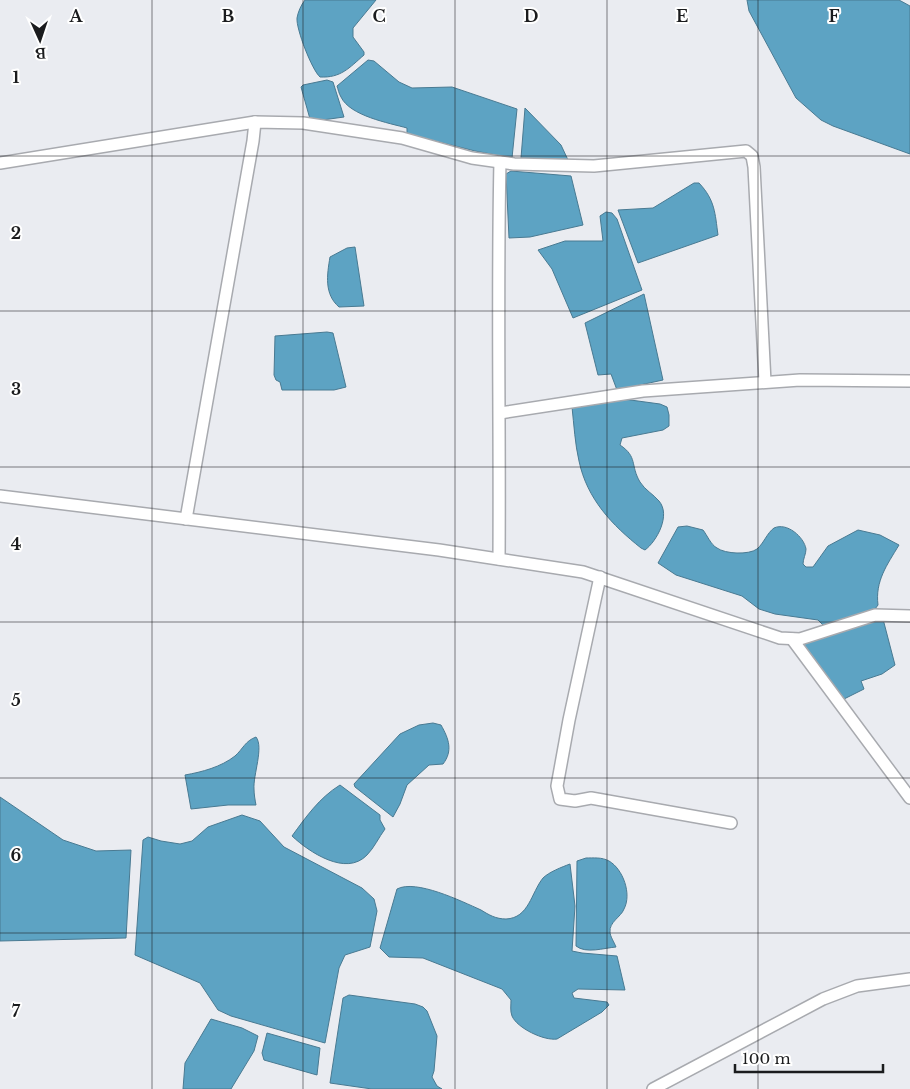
<svg xmlns="http://www.w3.org/2000/svg" width="910" height="1089" font-family="'Libre Baskerville',serif">
<style>
.water{fill:#5da3c3;stroke:#497a92}
.lines{fill:none;stroke-linecap:round;stroke-linejoin:round}
.minor-casing{stroke:#a8aaaf;stroke-width:14}
.minor{stroke:#fff;stroke-width:11}
.grid{fill:none;stroke:#1b1c1e;stroke-width:1;stroke-opacity:0.55}
.grid-label{font-size:16px;text-anchor:middle;font-weight:bold;fill:#1b1c1e;stroke:#fff;stroke-width:4;stroke-linejoin:round;paint-order:stroke}
</style>
<rect width="100%" height="100%" fill="#eaecf1"/>
<g class="water">
<path d="M305,0H376L353,28V37L364,52V55C349,68 341,78 320,77C312,70 296,29 297,18C298,12 301,5 305,0Z"/>
<path d="M747,0H899L910,6V154L833,126L821,120L796,98L749,11Z"/>
<path d="M368,60L374,61L399,82L412,88L452,87L517,109L512,158L475,151L407,134V128C389,123 350,116 341,97C339,94 338,89 337,86Z"/>
<path d="M327,80L333,82L344,117L315,121L310,119L301,87L303,85Z"/>
<path d="M525,108L561,145L568,160L521,158Z"/>
<path d="M511,171L571,176L583,225L530,237L509,238L506,174Z"/>
<path d="M694,183H699C715,200 715,213 718,235L638,263L618,210L653,208Z"/>
<path d="M606,212L612,213L617,219L642,290L573,318L552,269L538,250L565,241H603L600,216Z"/>
<path d="M355,247L364,306L339,307C324,294 327,275 330,257L347,248Z"/>
<path d="M644,294L663,380L617,390L611,374L598,375L585,323Z"/>
<path d="M327,332L333,333L346,387L334,390H282L280,382L276,380L274,375L275,336Z"/>
<path d="M623,399L660,404L667,407L669,415V426L663,430L622,438L620,445C638,457 630,465 640,482C645,490 653,494 659,501C671,515 657,541 645,550L641,548C612,525 587,499 579,461C575,444 574,425 572,407Z"/>
<path d="M687,526L703,530C707,535 711,545 717,548C725,554 749,555 757,549C764,543 767,533 774,528C787,522 804,537 806,549C806,554 803,559 803,564L806,567H813L828,546L858,530L880,535L899,545C887,565 875,581 878,605L875,609L824,626L818,620L775,614L759,609L742,596L676,575L658,563L678,527Z"/>
<path d="M883,619L895,665L882,674L861,681L864,689L844,699L802,644Z"/>
<path d="M433,723L441,725C449,739 453,751 443,764L429,765L407,785L400,804L393,817L355,787L354,784L400,734L419,725Z"/>
<path d="M256,737C264,747 253,775 254,789C254,794 255,800 256,805H228L191,809L185,775C202,772 221,767 235,756C243,749 245,741 256,737Z"/>
<path d="M340,785L380,815V820L385,829C379,837 374,848 367,855C346,877 309,852 292,836C306,817 319,798 340,785Z"/>
<path d="M0,797L63,840L96,851L131,850L126,938L0,941Z"/>
<path d="M242,815L260,821L284,847L362,888L374,899L377,911L370,947L345,955L339,968L325,1043L231,1016L218,1010L200,983L135,955L143,840L148,837L161,841L180,844L192,841L208,827Z"/>
<path d="M586,858C593,858 602,857 609,861C623,869 632,894 624,909C621,917 609,922 610,932C610,936 614,942 616,947C604,948 586,954 576,946L577,861Z"/>
<path d="M570,864L575,906L572,951L582,953L617,956L625,990L578,989L572,993L574,998L607,1002L609,1005L602,1012L557,1039C544,1041 517,1028 512,1016C510,1011 511,1005 511,1000L502,989L423,958L389,957L380,948L397,889C416,879 461,901 481,910C489,915 496,919 506,919C529,918 531,893 543,878C549,872 562,867 570,864Z"/>
<path d="M349,995L415,1004L423,1007L427,1011L437,1036L434,1071L432,1077L437,1086L442,1089H372L330,1083L343,998Z"/>
<path d="M211,1019L242,1028L258,1036L254,1051L231,1089H183L185,1063Z"/>
<path d="M267,1033L320,1048L317,1075L264,1060L262,1053Z"/>
</g>
<g class="lines">
<g class="minor-casing">
<g id="minor">
<path d="M0,163L255,122L303,123L402,138L472,158L514,164L594,166L746,151L752,156L754,167L765,382"/>
<path d="M500,413L643,391L800,380L910,381"/>
<path d="M0,496L439,550L583,572L780,638L800,639L875,615L910,616"/>
<path d="M186,519L253,141L255,122"/>
<path d="M499,559C500,427 497,294 500,162"/>
<path d="M600,577L569,720L557,786L560,799L575,801L591,798L731,823"/>
<path d="M792,639L910,798"/>
<path d="M653,1089L823,999L857,986L910,979"/>
</g>
</g>
<use href="#minor" class="minor"/>
</g>
<path class="grid" d="M152,0V1089M303,0V1089M455,0V1089M607,0V1089M758,0V1089M0,156H910M0,311H910M0,467H910M0,622H910M0,778H910M0,933H910"/>
<g class="grid-label">
<text x="76" y="22">A</text>
<text x="228" y="22">B</text>
<text x="379" y="22">C</text>
<text x="531" y="22">D</text>
<text x="682" y="22">E</text>
<text x="834" y="22">F</text>
<text x="16" y="83">1</text>
<text x="16" y="239">2</text>
<text x="16" y="395">3</text>
<text x="16" y="550">4</text>
<text x="16" y="706">5</text>
<text x="16" y="861">6</text>
<text x="16" y="1017">7</text>
</g>
<g transform="translate(40 40) rotate(177)" stroke="#ffffff" stroke-width="4" paint-order="stroke">
<path d="M0-4L9 19L0 12L-9 19Z" fill="#1b1c1e"/>
<text y="-8" font-size="14" font-weight="bold" text-anchor="middle" fill="#1b1c1e">B</text>
</g>
<path d="M735 1064v8h148v-8" fill="none" stroke="#1b1c1e" stroke-width="2.5"/>
<text x="742" y="1064" font-size="15" fill="#1b1c1e" stroke="#ffffff" stroke-width="4" paint-order="stroke">100 m</text>
</svg>
